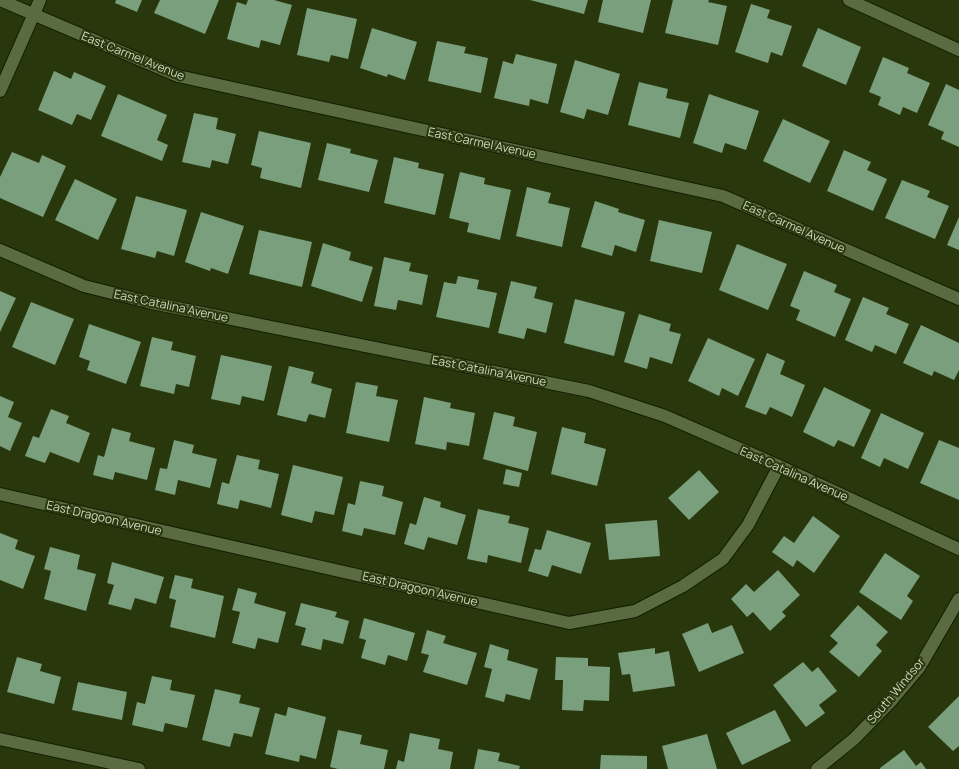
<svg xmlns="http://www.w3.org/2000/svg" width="959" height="769" font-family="Manrope,sans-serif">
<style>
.building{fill:#7a9f7c}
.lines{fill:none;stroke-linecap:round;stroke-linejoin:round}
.minor-casing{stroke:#131d01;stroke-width:14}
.minor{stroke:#5b6b41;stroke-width:12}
.labels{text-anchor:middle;stroke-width:4;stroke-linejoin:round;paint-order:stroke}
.street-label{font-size:12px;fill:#ced7c0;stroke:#29370d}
</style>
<rect width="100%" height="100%" fill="#29370d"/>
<g class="building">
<path d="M116,0H142L137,12L115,3Z"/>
<path d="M160,0H219L205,34L154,13Z"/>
<path d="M248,0H274L292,5L280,45L261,40L259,48L227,39L237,2L246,5Z"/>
<path d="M530,0H588L584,14Z"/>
<path d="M603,0H651L643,33L598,22Z"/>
<path d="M673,0H709L708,2L727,6L718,45L665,33Z"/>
<path d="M751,4L770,10L767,18L792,26L782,56L771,52L768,63L735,52Z"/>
<path d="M307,8L357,19L348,59L331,55L329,62L297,55Z"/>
<path d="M372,28L417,42L405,80L388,74L387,77L360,68Z"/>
<path d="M818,28L861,47L846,85L802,66Z"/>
<path d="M437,41L466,47L464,53L488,58L481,93L428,81Z"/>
<path d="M516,54L557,64L548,104L530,99L529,106L494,98L503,61L513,64Z"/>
<path d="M883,57L909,68L907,73L930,83L917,113L903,107L900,115L878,105L881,97L869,92Z"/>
<path d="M575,60L620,74L608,115L587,109L584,119L560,112Z"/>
<path d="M54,71L71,79L74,72L106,86L91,120L77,114L72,125L38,110Z"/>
<path d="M639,82L668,89L666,98L689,103L680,138L628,125Z"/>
<path d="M946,84L959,90V147L941,139L944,132L928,125Z"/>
<path d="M118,94L167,115L157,140L168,145L162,161L101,136Z"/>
<path d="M709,94L759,111L746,150L725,143L722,153L693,143Z"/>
<path d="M194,113L218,118L216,129L236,134L228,164L212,160L210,168L182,162Z"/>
<path d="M783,119L830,141L810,183L763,161Z"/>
<path d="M259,131L311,143L301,188L260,178L262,168L251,165Z"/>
<path d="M327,143L351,149L350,153L378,160L369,192L318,180Z"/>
<path d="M844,150L871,162L867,170L887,179L873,211L827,191Z"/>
<path d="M12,152L39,163L42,155L66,166L43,217L0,198V177Z"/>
<path d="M394,157L419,163L418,168L444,174L435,215L384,203Z"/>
<path d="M460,172L485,178L484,184L511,190L500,240L467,232L469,223L449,218Z"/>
<path d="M75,179L117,199L98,240L55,220Z"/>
<path d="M902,180L930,191L927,197L949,206L935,239L885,218Z"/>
<path d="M527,187L551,193L548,203L570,208L562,247L516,236Z"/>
<path d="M136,196L187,210L174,256L157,251L155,258L121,249Z"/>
<path d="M595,201L619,209L618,212L645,220L636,252L615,245L612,256L581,247Z"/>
<path d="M201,212L244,226L228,274L211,268L210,271L185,262Z"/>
<path d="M959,217V250L947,245Z"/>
<path d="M659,220L712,232L702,273L650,261Z"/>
<path d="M259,230L312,242L302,287L249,274Z"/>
<path d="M323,243L351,252L349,260L373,267L362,302L311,286Z"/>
<path d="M737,244L787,264L768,310L719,290Z"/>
<path d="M384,257L411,263L409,271L428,275L422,305L398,300L396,310L374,306Z"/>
<path d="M804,271L837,285L834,292L851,299L835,337L796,320L800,310L790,306Z"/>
<path d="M458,276L479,280L477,289L497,293L489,328L436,317L444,282L456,284Z"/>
<path d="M511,281L537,287L534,298L553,303L546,333L527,328L524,339L498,333Z"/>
<path d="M0,291L16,298L0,332Z"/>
<path d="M863,297L889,308L886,314L909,324L896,354L875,345L872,352L845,340Z"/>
<path d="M575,299L625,312L614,356L564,343Z"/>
<path d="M31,302L74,319L55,365L12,347Z"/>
<path d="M639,314L671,324L669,331L681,334L672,364L650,357L647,369L624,362Z"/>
<path d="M89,324L141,342L126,384L87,370L90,361L79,357Z"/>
<path d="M921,325L959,343V370L954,380L934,371L932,376L903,363Z"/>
<path d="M152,337L173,342L171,350L196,356L189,387L176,384L174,394L140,386Z"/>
<path d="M708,338L755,359L738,396L722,388L719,396L688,381Z"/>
<path d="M767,353L785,361L780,374L805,385L792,417L770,407L766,415L745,407Z"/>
<path d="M221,355L272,366L264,401L242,396L240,405L211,399Z"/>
<path d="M289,366L314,372L311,383L332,389L325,418L309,414L306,422L277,415Z"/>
<path d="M356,382L378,386L376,396L398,400L389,442L346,433Z"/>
<path d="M824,387L871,410L854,447L838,440L834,447L803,432Z"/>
<path d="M0,396L14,402L8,417L22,423L10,451L0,446Z"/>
<path d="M424,397L451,403L450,408L475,413L469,446L447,442L446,450L415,444Z"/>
<path d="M51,409L69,416L66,423L90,433L79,463L50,452L45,463L25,456L33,436L39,438Z"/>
<path d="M494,412L515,417L513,426L537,432L528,471L483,459Z"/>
<path d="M881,413L924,433L908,469L884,458L880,467L861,458Z"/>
<path d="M562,427L586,433L584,443L606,449L597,486L551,474Z"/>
<path d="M112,428L131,433L129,441L155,448L147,480L115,472L113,480L93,475L98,455L104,457Z"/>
<path d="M174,440L194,445L192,453L217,459L210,488L178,480L175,495L155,490L160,468L167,469Z"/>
<path d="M939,440L959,448V500L920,483Z"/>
<path d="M237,455L260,460L258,469L279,474L271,508L240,500L238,509L217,504L222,482L229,484Z"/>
<path d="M293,465L343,477L334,515L315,511L312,523L281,515Z"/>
<path d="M506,469L522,473L519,487L503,484Z"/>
<path d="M699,470L719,492L689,520L668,498Z"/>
<path d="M360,481L384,486L382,496L403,502L395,535L364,528L362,536L342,531L348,503L355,505Z"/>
<path d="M424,497L441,502L440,507L466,515L457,545L428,537L424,550L404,544L410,523L416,525Z"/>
<path d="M478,509L510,516L508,523L529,528L521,563L488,555L487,563L467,559Z"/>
<path d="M813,516L840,536L814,573L797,560L793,567L772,552L784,536L794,543Z"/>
<path d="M657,520L660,556L609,560L605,524Z"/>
<path d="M547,530L591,543L581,574L552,565L548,577L528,571L535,549L541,550Z"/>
<path d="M0,533L18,540L15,549L35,556L23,589L0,580Z"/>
<path d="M50,547L80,555L77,569L96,574L86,611L44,599L51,571L44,569Z"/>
<path d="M885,553L920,576L907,596L913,601L901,620L859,592Z"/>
<path d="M112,562L164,577L156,604L135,598L131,610L108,604L114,585L107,583Z"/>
<path d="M778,570L800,595L782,612L786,616L770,631L753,612L747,617L731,599L746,584L754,592Z"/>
<path d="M175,575L193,579L191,588L224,596L215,638L170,627L176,600L169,598Z"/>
<path d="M238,588L257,593L254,603L286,612L278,643L258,638L255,649L232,643L240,612L232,610Z"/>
<path d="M301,603L337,612L335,617L349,621L343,644L323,639L321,650L301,645L306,628L295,625Z"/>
<path d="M858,605L888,632L876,645L882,651L859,677L829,652L838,643L830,636Z"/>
<path d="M364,618L415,633L407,661L388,655L385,665L361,658L366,640L359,638Z"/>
<path d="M708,623L712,633L732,625L744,653L699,672L682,634Z"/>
<path d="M427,630L446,636L443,643L477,653L467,685L423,672L429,655L421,653Z"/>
<path d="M490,644L509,650L507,660L538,669L530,700L506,694L504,702L485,697L492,669L484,667Z"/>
<path d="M655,648V654L669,651L675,686L633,692L630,674L622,675L618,653Z"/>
<path d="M17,657L42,664L40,671L61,677L54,704L7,692Z"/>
<path d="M556,657L588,658V666L610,667L609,701L584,700L583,711L562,710L563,680H555Z"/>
<path d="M803,662L812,672L818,667L837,691L819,705L825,713L806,727L773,685Z"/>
<path d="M152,676L172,680L170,690L195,695L187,728L165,723L163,732L132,725L137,702L145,704Z"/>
<path d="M78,682L127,692L122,720L72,710Z"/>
<path d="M215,689L241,695L239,703L260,708L252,737L234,733L230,747L202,740Z"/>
<path d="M959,696V746L953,751L928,727Z"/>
<path d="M288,707L326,717L316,759L300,755L299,762L265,754L275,713L286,716Z"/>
<path d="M775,710L791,741L742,765L726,733Z"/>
<path d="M338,730L362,735L360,744L388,750L384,769H338L330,767Z"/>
<path d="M410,733L440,739L438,749L453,752L450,769H396L398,760L404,762Z"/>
<path d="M707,734L717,769H668L662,746Z"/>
<path d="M478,749L500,753L498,761L520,766L519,769H474Z"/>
<path d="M904,750L916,766L921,762L926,769H880V768Z"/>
<path d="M601,755L647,756V769H600Z"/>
</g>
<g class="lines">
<g class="minor-casing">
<g id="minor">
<path d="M0,0L178,76L723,196L959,299"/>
<path d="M849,0L959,50"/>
<path d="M0,91L40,0"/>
<path d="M0,250L84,286L152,303L589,391L665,416L779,466L959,549"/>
<path d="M0,494L569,623L635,611L683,586L723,559L748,525L779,466"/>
<path d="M0,739L139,769"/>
<path d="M817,769L854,739L892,700L919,668L959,599"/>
</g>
</g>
<use href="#minor" class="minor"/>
</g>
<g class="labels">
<g class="street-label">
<text transform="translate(133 56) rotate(22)" y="4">East Carmel Avenue</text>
<text transform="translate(482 143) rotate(12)" y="4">East Carmel Avenue</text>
<text transform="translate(794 227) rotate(24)" y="4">East Carmel Avenue</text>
<text transform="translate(171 306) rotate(12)" y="4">East Catalina Avenue</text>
<text transform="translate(489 371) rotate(11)" y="4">East Catalina Avenue</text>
<text transform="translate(794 474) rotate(24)" y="4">East Catalina Avenue</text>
<text transform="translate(104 518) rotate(13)" y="4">East Dragoon Avenue</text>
<text transform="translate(420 589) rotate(13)" y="4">East Dragoon Avenue</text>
<text transform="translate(896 691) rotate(-50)" y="4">South Windsor</text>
</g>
</g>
</svg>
